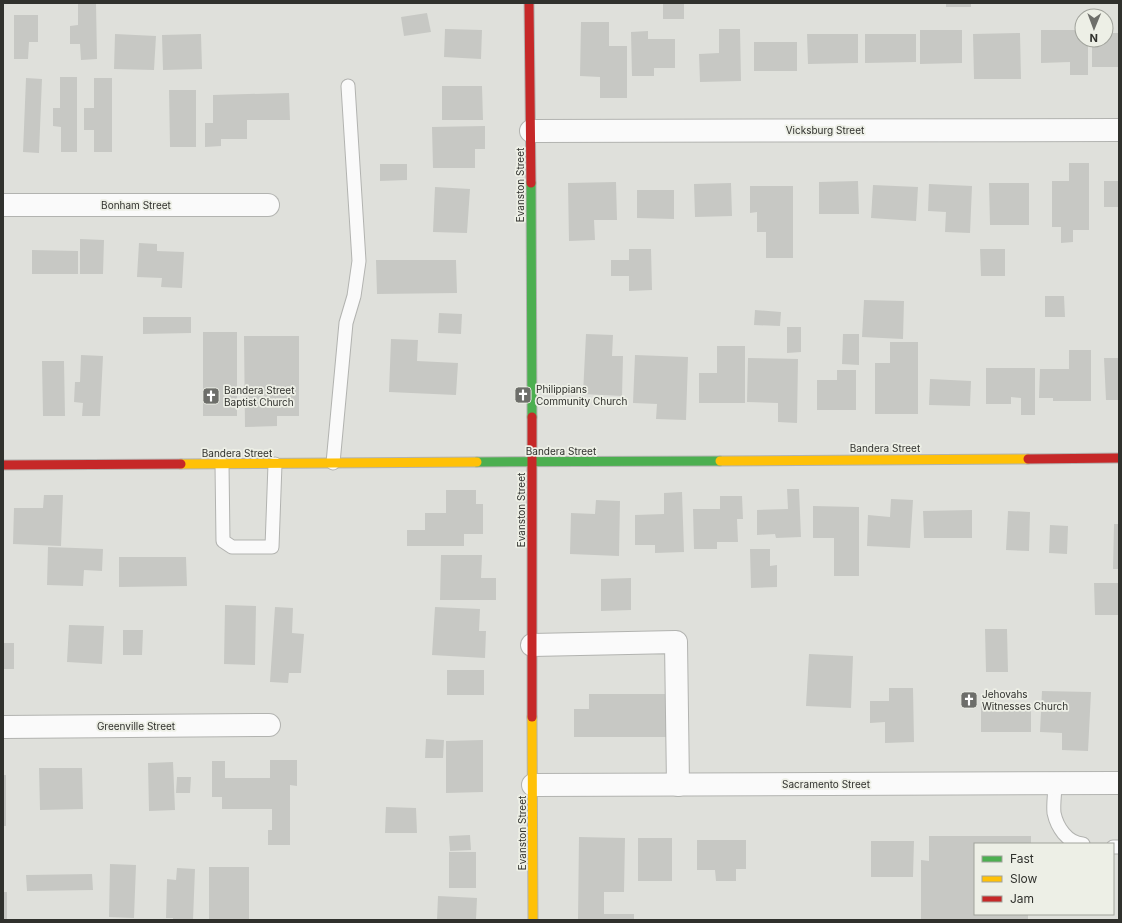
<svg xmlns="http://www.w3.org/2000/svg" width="1122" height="923" font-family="Inter,sans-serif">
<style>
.building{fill:#c7c8c4}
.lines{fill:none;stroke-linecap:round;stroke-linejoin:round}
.lane-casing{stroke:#b2b3b0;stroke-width:15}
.street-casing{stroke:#b2b3b0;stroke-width:24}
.fast-casing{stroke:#b2b3b0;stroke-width:11}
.slow-casing{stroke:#b2b3b0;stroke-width:11}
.jam-casing{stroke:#b2b3b0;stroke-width:11}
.lane{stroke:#fafafa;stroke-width:13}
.street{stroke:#fafafa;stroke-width:22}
.fast{stroke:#4caf50;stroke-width:9}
.slow{stroke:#ffc107;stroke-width:9}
.jam{stroke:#c62828;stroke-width:9}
.labels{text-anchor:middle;stroke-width:3.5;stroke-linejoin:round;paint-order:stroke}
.street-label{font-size:10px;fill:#30312d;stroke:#edefe6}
.poi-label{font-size:10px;fill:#30312d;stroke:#edefe6;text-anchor:start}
</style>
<rect width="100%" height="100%" fill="#dfe0db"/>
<g class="building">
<path d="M78,3H96L97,59L81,60L80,44H70V26L78,25Z"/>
<rect x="663" y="3" width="21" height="16"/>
<rect x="946" y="3" width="25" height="4"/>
<path d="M427,13L431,32L404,36L401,17Z"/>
<path d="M14,15H38V42H29L28,59H14Z"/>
<path d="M581,22H609V46H627V98H600V77L580,76Z"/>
<path d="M445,29L482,30L481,59L444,57Z"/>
<path d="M719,29H740L741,81L700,82L699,54L719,53Z"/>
<path d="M920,30H962V63L920,64Z"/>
<path d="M1041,30H1082V40H1088V75H1070V62L1041,63Z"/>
<path d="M648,31V39H675V68H654V76H632L631,32Z"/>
<path d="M1020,33L1021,79H974L973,34Z"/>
<path d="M1106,33H1119V67H1092V40H1106Z"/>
<path d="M115,34L156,36L154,70L114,69Z"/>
<path d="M201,34L202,69L163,70L162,35Z"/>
<path d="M807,34H858V63L808,64Z"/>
<path d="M865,34H916V62L865,63Z"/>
<rect x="754" y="42" width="43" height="29"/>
<path d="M60,77H77V152H61V127L53,126V108H60Z"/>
<path d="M26,78L42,79L39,153L23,152Z"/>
<path d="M94,78H112V152H94V130H84V108H94Z"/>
<path d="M442,86H482L483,120H442Z"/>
<path d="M169,90H196V147H170Z"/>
<path d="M289,93L290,120H247V139H221V146L205,147V123H213V95Z"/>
<path d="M485,126V149H475V168H433L432,127Z"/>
<path d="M1069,163H1089V230H1073V242L1061,243V227H1052V181H1069Z"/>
<path d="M380,164H407V180L380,181Z"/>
<path d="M858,181L859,214H819V182Z"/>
<rect x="1104" y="181" width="15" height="26"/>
<path d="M616,182L617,220H594L595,240L569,241L568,183Z"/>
<path d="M731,183L732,216L695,217L694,184Z"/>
<path d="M989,183H1029V225H990Z"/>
<path d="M929,184L972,186L970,233L945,232L946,212L928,211Z"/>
<path d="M873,185L918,187L916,221L871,218Z"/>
<path d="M750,186H793V258H766V232H757V212L750,213Z"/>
<path d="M435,187L470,189L467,233L433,232Z"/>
<path d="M637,190H674V219L637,218Z"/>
<path d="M80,239L104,240L103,274H80Z"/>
<path d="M139,243L157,244V251L184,252L182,288L161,287L162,278L137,277Z"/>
<path d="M629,249H651L652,290L629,291V276H611V260H629Z"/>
<path d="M980,249H1005V276H981Z"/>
<path d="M32,250L78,251V274H32Z"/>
<path d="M376,260H456L457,293L377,294Z"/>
<path d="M1045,296H1064L1065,317H1045Z"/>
<path d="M864,300L904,301L903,339L862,337Z"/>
<path d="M755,310L781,312L780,326L754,325Z"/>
<path d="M439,313L462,314L461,334L438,333Z"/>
<path d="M143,317H191V333L143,334Z"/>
<path d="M787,327H801V352L787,353Z"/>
<rect x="203" y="332" width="34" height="84"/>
<path d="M586,334L613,335L612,356H623L622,396L583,394Z"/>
<path d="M843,334H859V365L842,364Z"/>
<path d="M244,336H299V416H277V426L245,427Z"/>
<path d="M391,339L418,340L417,361L458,363L456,395L389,392Z"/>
<path d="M890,342H918V414H875V363H890Z"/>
<path d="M717,346H745V403H699V373H717Z"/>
<path d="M1069,350H1091V401H1053V398H1039L1040,369H1069Z"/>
<path d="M81,355L103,356L100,416H82L83,403L74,402L75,382H80Z"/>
<path d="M635,355L688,357L686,420L656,419L657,404L633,403Z"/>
<path d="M748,358L798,359L797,423L778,422V403L747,402Z"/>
<path d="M1104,358H1119V400H1106Z"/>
<path d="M42,361H64L65,416H43Z"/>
<path d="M986,368H1035V415H1021V398L1011,397V404H986Z"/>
<path d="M837,370H856V410H817V380H837Z"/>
<path d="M930,379L971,381L970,406L929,405Z"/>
<path d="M787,489H799L801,537L776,538L775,534L757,535V510L788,509Z"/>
<path d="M446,490H476V504H483V534H464V546H407V530H425V513H446Z"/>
<path d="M682,492L684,552L655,553V545H635V515L664,514V493Z"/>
<path d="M44,495H63L61,546L13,544L14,508H43Z"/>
<path d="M720,496H742L743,519H737L738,542H717V549H694L693,509H720Z"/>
<path d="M891,499L913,500L910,548L867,546L868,515L890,517Z"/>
<path d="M596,500L620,501L619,556L570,554L571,513L595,514Z"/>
<path d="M813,506L859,507V576H834V538H813Z"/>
<path d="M972,510V538H924L923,511Z"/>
<path d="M1008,511L1030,512L1029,551L1006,550Z"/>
<path d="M1114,524H1119V569H1113Z"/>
<path d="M1050,525L1068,526L1067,554L1049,553Z"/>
<path d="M48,547L103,549L102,571L84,570L83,586L47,585Z"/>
<path d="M750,549H770V566L777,565V587L751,588Z"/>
<path d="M441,555H482L481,578H496V600H440Z"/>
<path d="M119,557H186L187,586L119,587Z"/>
<path d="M631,578V610L601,611V579Z"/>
<path d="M1094,583H1119V615H1095Z"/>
<path d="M225,605L256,606L255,665L224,664Z"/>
<path d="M275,607L293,608L292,633L304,634L301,673H289L288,683L270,682Z"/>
<path d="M435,607L480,609L479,631H486L485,658L432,655Z"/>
<path d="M69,625L104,626L102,664L67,662Z"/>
<path d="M985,629H1007L1008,672H986Z"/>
<path d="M123,630H143L142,655H123Z"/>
<rect x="3" y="643" width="11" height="26"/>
<path d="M809,654L853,656L851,708L806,706Z"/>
<rect x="447" y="670" width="37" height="25"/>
<path d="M889,688H913L914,742L885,743V722L870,723V701H889Z"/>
<path d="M1042,691L1091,692L1088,751L1062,750V733L1040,732Z"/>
<path d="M589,694H670V737H574V709H589Z"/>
<rect x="981" y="704" width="50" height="28"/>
<path d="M426,739L444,740L443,758H425Z"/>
<path d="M483,740V792L446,793V741Z"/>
<path d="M270,760H297V786L290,785V845H268V830H272V809H222V797H212V761H225V778H270Z"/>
<path d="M173,762L175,810L149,811L148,763Z"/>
<path d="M39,768H82L83,809L40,810Z"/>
<rect x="3" y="775" width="3" height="51"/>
<path d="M177,777H191L190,793H176Z"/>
<path d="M386,807L416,808L417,833H385Z"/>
<path d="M470,835L471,850L450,851L449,836Z"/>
<path d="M929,836H1031V844H975V914H1028V920H921V860L929,861Z"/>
<path d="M579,837L625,838L624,892H604V914H634V920H578Z"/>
<rect x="638" y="838" width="34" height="43"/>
<path d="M697,840H746V869H736V881H716L715,870H697Z"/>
<path d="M871,841H914L913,877H871Z"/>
<rect x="449" y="852" width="27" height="36"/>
<path d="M110,864L136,865L134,918L109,917Z"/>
<rect x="209" y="867" width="40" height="53"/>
<path d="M177,868L195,869L193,920H173V918H166L167,879L176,880Z"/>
<path d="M92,874L93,890L27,891L26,875Z"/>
<rect x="3" y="892" width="4" height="28"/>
<path d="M438,896L477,898L476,920H437Z"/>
</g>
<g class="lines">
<g class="lane-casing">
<g id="lane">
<path d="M333,463L346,323L354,296L359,261L348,86"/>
<path d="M222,464L223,541L232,547H272L275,464"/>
<path d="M1055,783C1055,793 1053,804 1054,813C1057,827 1067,843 1083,844"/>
<path d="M1113,847H1119"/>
</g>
</g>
<g class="street-casing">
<g id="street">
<path d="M531,131L1119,130"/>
<path d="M3,205H268"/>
<path d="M532,645L676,642L678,785"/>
<path d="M3,727L269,725"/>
<path d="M533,785L1119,783"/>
</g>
</g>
<g class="fast-casing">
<g id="fast">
<path d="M531,183L532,417"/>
<path d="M477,462L720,461"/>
</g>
</g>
<g class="slow-casing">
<g id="slow">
<path d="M720,461L1028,459"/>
<path d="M181,464L477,462"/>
<path d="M532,717L533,920"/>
</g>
</g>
<g class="jam-casing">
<g id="jam">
<path d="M529,3L531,183"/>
<path d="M532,417V717"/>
<path d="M1028,459L1119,458"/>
<path d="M3,465L181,464"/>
</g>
</g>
<use href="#lane" class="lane"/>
<use href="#street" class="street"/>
<use href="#fast" class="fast"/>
<use href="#slow" class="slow"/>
<use href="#jam" class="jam"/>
</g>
<defs>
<g id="church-square" transform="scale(0.9)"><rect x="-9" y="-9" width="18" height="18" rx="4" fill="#6d6e6a" stroke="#edefe6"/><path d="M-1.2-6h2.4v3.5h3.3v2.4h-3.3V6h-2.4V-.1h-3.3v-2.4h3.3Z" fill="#fff"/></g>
</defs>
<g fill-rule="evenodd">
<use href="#church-square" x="523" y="395"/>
<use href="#church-square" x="211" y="396"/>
<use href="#church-square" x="969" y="700"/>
</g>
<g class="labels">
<g class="street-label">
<text x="825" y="134">Vicksburg Street</text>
<text transform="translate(520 185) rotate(-90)" y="4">Evanston Street</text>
<text x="136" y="209">Bonham Street</text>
<text x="885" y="452">Bandera Street</text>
<text x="561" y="455">Bandera Street</text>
<text x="237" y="457">Bandera Street</text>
<text transform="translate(521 510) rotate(-90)" y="4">Evanston Street</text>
<text x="136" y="730">Greenville Street</text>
<text x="826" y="788">Sacramento Street</text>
<text transform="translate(522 833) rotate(-90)" y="4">Evanston Street</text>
</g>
<g class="poi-label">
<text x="536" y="393">Philippians<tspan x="536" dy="12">Community Church</tspan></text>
<text x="224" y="394">Bandera Street<tspan x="224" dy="12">Baptist Church</tspan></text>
<text x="982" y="698">Jehovahs<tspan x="982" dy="12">Witnesses Church</tspan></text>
</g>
</g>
<rect width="1122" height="923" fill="none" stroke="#30312d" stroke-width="8"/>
<rect x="974" y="843" width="140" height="72" fill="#edefe6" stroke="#a1a39c"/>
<rect x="982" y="856" width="20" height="6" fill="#4caf50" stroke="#a1a39c"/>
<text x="1010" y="863" font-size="12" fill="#30312d">Fast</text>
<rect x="982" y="876" width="20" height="6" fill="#ffc107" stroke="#a1a39c"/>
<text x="1010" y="883" font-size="12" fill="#30312d">Slow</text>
<rect x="982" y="896" width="20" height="6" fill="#c62828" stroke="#a1a39c"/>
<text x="1010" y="903" font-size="12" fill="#30312d">Jam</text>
<g transform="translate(1094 28) rotate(181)"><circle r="19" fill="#edefe6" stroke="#a1a39c"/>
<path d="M0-3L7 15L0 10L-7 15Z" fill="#6d6e6a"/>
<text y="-6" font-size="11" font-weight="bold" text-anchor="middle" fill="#30312d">N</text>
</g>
</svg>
